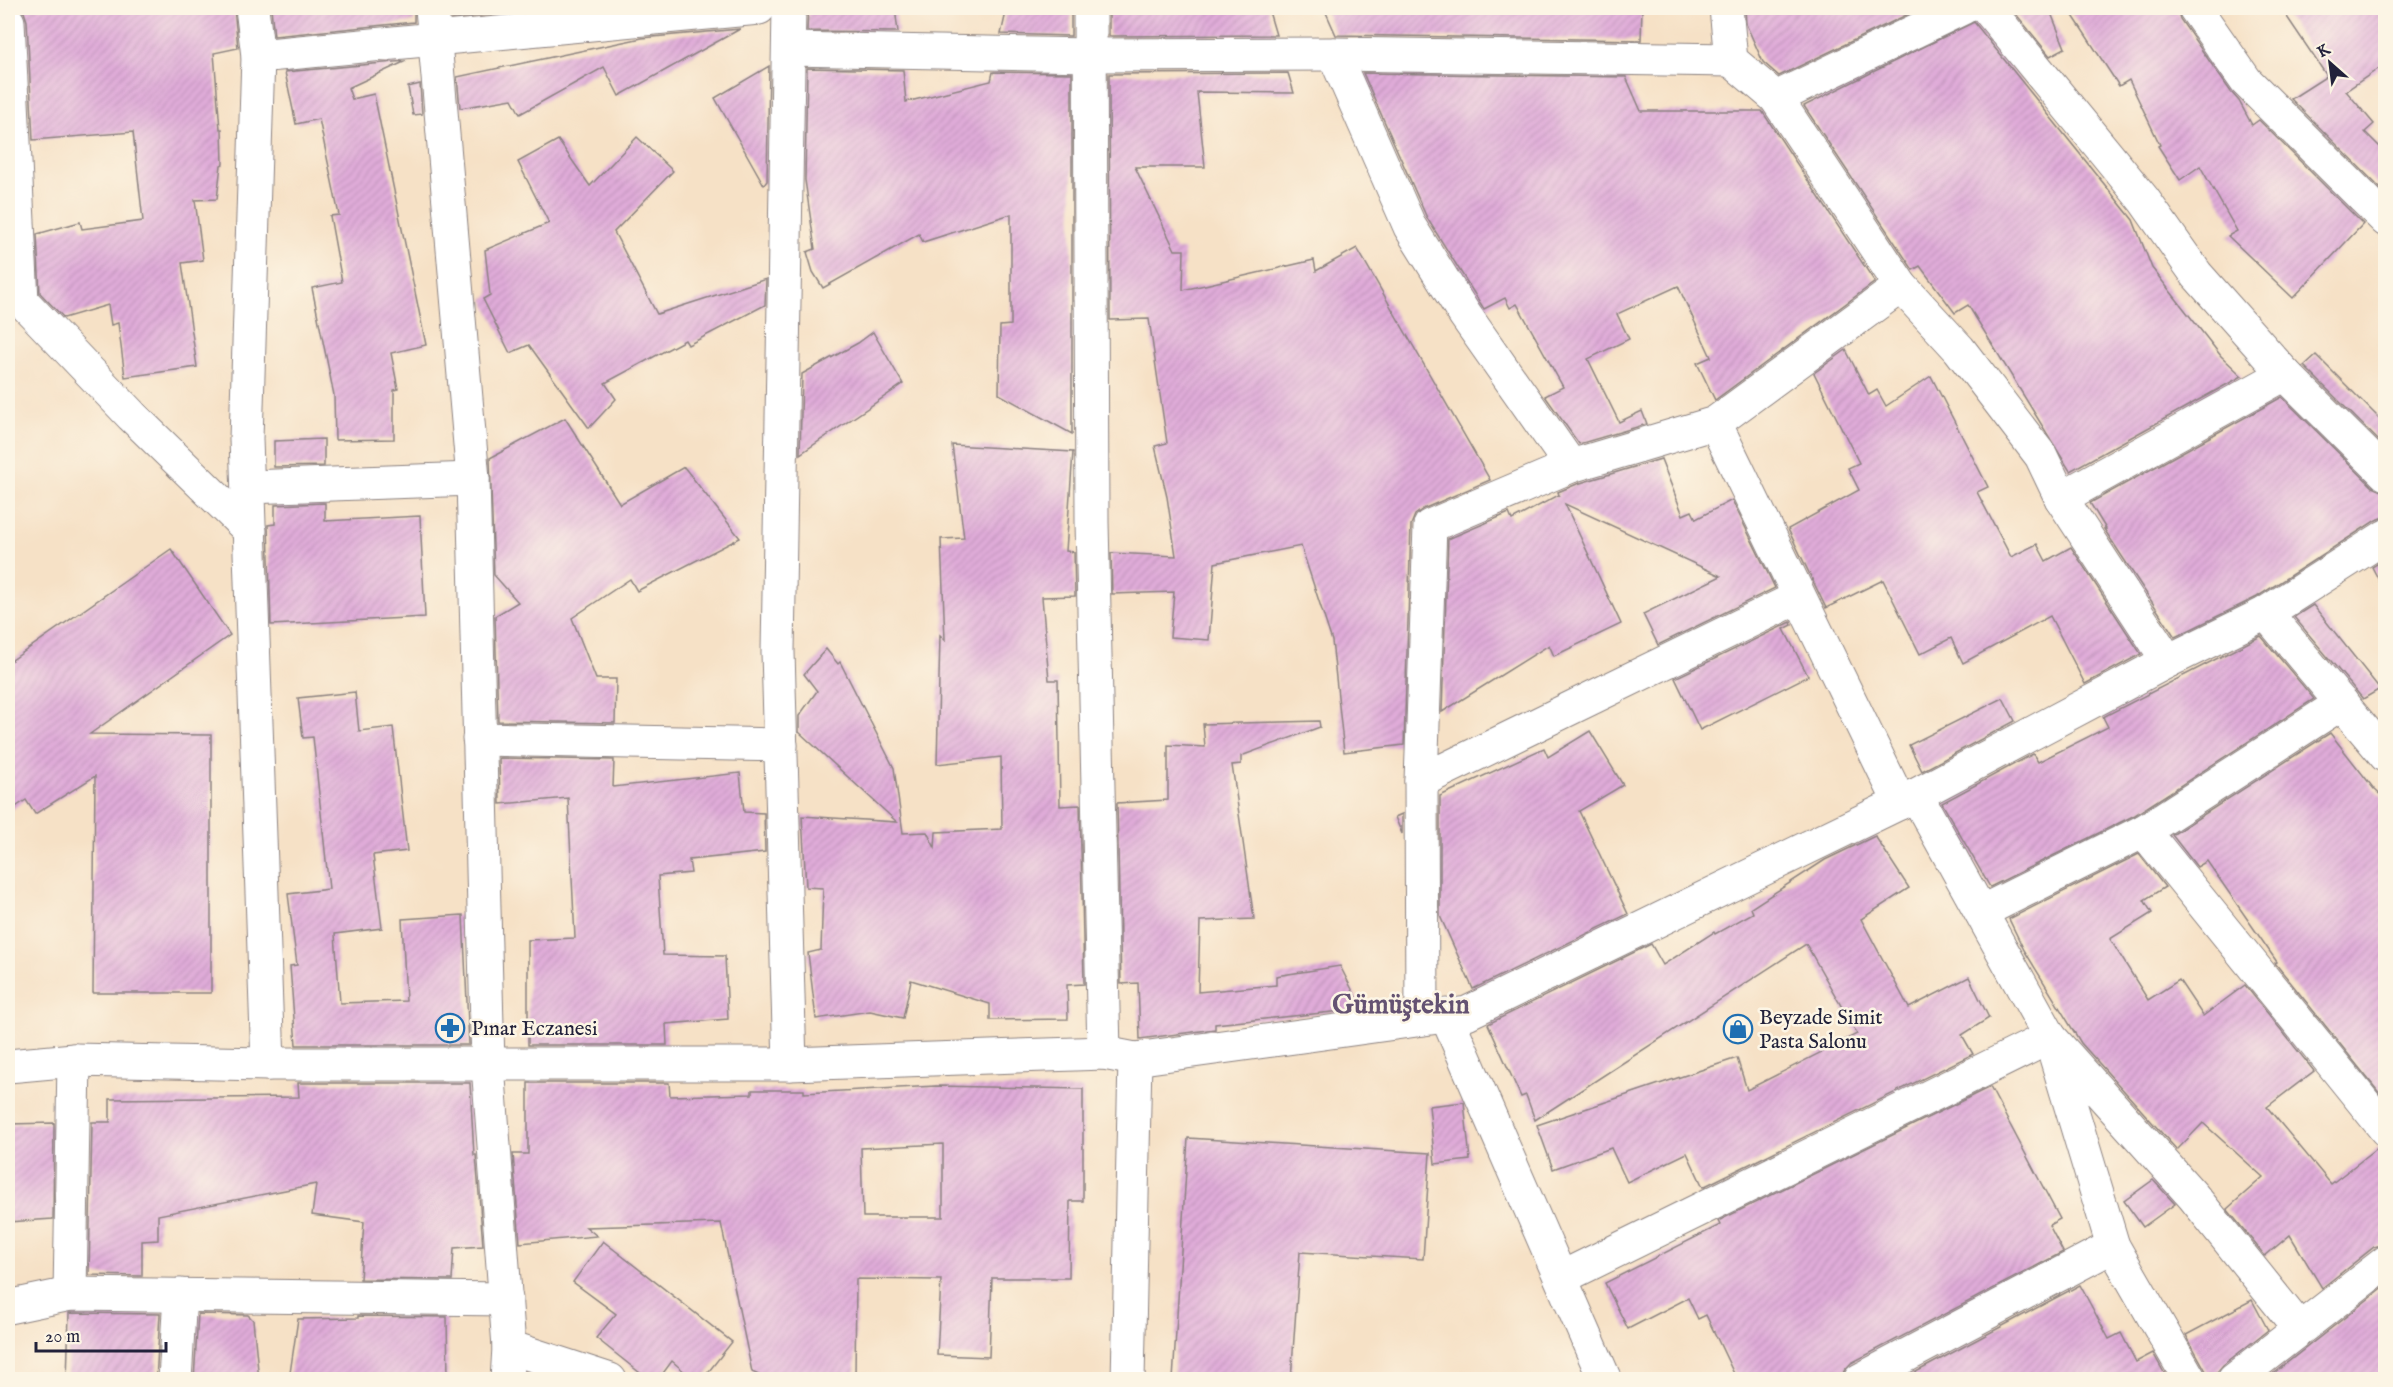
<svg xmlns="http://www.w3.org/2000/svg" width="2393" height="1387" font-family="'IM FELL English',serif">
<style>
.building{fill:url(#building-hatch);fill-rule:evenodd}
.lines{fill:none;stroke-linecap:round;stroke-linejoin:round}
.street-casing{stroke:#8c8280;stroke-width:35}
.street{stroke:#fff;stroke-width:33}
.labels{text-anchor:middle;stroke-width:5;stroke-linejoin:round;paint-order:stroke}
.poi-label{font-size:21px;fill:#22223b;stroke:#fcf5e5;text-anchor:start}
.district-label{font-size:27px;font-weight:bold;fill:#645272;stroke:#fcf5e5}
</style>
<defs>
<pattern id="building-hatch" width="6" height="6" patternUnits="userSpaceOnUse" patternTransform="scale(1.5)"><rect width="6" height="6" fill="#e0acd9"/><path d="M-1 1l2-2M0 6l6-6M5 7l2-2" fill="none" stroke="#c094bb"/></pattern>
</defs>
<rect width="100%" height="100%" fill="#fcf5e5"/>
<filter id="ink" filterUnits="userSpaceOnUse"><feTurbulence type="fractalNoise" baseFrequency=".0167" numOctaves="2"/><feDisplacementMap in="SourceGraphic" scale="12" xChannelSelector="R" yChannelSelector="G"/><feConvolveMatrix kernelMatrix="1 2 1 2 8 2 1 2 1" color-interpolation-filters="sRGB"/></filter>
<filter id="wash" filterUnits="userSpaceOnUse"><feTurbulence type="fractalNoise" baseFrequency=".008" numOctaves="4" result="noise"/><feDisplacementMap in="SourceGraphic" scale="24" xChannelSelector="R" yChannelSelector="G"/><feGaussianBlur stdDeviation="1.35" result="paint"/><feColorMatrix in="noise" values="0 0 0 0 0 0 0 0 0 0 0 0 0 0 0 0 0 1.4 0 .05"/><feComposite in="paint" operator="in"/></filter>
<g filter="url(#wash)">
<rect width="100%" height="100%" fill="#f6e1c6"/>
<g id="blocks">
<g class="building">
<path d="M19,8H234L238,48L214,53L220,129H222L223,164L221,165L217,199L195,200L203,260L182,263L197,367L125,377L118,323L111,325L108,305L64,318L40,293L37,234L80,222L82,229L143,221L133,132L33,140L27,21L24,12Z"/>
<path d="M271,8H414V22L274,36Z"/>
<path d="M451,8H518L505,13L452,19Z"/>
<path d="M808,8H895L898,32L807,31Z"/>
<path d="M1007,8H1071V36L1001,34Z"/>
<path d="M1109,8H1268L1276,35L1109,36Z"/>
<path d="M1324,8H1642L1641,40L1336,35Z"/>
<path d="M1745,8H1921L1779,76L1763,62L1746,24Z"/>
<path d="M2011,8H2049L2065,48L2050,56Z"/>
<path d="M2068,8H2177L2180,19L2231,92L2239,101L2252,125L2259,120L2363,224L2293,298L2228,236L2237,231L2200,166L2180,180L2158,146L2160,145L2129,80L2119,86Z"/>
<path d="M2281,8H2385V64L2346,91L2374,124L2365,132L2385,152V193L2291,99L2327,76Z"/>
<path d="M1974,22L2133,220L2152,268L2221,356L2242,376L2070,471L1968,305L1955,313L1920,266L1913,270L1804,106Z"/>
<path d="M740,29L619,96L604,67L520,114L512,99L460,108L457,77L642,38Z"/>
<path d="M406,61L348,88L352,99L374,94L426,345L391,353L398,389L394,390V439L335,440L334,395L312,288L342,282L330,216L339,215L319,119L296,124L285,72Z"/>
<path d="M769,66L767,181L764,185L715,98Z"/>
<path d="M807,68L903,70L906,102L991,81L993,72L1072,73V434L999,394L1000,326L1011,325V214L923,242L919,234L823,288L813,272L807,252L815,249L805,180Z"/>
<path d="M1288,73L1294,93L1197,92L1205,167H1135L1175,250H1184L1183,290L1314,260L1316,271L1357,248L1490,480L1423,509L1415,515L1411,525L1404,745L1344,752L1332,641L1301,546L1215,563L1209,640L1170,637L1174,592L1112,594L1111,553L1176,556L1167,497L1155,446L1167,443L1149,319L1110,320L1109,74Z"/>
<path d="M1363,73L1626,77L1641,111H1762L1875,282L1715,400L1697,363L1711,357L1678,286L1617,314L1629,339L1588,359L1619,422L1642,411L1647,424L1579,444L1545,396L1563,387L1517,304L1510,308L1505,298L1484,309L1427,218Z"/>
<path d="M420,84L422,114L413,115L408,87Z"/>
<path d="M637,137L673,171L614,232L657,314L766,279L765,305L688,345L685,340L605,383L616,399L589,428L529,345L510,353L483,299L490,295L485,250L549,223L518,162L558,140L590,186Z"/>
<path d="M873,332L903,384L800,454L802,374L858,343Z"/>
<path d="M1846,350L1869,395L1877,390L1886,406L1931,376L1988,487L1977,492L2011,557L2037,544L2046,561L2071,547L2141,654L2085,684L2050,616L1963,663L1951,638L1920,654L1883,580L1826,608L1788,529L1859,490L1848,468L1859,463L1814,373Z"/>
<path d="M2316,355L2385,424V447L2304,366Z"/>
<path d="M2282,397L2373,487L2385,492V517L2376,520L2257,597L2175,637L2104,529H2106L2090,503Z"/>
<path d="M565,418L620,504L684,467L740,538L637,591L630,579L572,618L596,679H616L615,723L498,721L495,616L518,602L494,575L490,458Z"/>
<path d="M324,439V466L274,467V441Z"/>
<path d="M952,445L1073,452L1066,551L1074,552L1075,596L1042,597L1049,680H1058L1060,806L1080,805L1084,984L1067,985L1068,1019L990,1020V1004L911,980L903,1018L870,1011L816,1019L808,953L821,950L823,888L806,887L802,816L897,822L799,732V716L817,691L804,674L826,649L838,664L840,662L894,768L903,833L927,832L935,848L936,832L1002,829L1001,757L937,764L940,635L945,640L941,539L964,538Z"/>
<path d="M1661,459L1683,515L1692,511L1696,519L1732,500L1775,588L1658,645L1643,614L1721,576L1565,504L1621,624L1554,656L1549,645L1442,712L1448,539L1509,513L1512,520L1559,495L1558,492L1577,484Z"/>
<path d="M325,503V521L420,516L425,617L271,625L268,525L275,524V505Z"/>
<path d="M171,549L230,635L90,734L211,735V993H93L95,776L35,814L26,800L8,812V663Z"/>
<path d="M2385,559V592L2372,567Z"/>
<path d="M2313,605L2380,689L2363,699L2294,617Z"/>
<path d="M1791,622L1792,625L1784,629L1808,676L1700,730L1675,678Z"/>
<path d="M2261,636L2314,699L2135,815L1990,887L1942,803L2033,754L2038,762L2108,727L2103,717Z"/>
<path d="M355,692L359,731L393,727L407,851L373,855L382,928L335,934L340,1003L406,1001L402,919L463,915L469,1045H296L290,966L297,965L288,894L329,889L313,737L303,738L298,698Z"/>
<path d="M2003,698L2015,721L1922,771L1909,745Z"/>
<path d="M1319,721L1320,727L1241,756V764L1232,765L1254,919L1200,921L1198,992L1276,985V976L1340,966L1362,1009L1215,1024V1029L1140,1039L1138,983L1121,984L1117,803L1168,800V745L1205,747L1203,724Z"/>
<path d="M1590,731L1623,785L1579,811L1628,914L1473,989L1440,916V796L1544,748L1548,757Z"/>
<path d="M2330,733L2374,789L2385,799V1100L2275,963L2277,962L2207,861L2197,867L2172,835Z"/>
<path d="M499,758L614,760L613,787L740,773L744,812L764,813L765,852L689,860L691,873L658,876L663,955L725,956L728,1019L666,1024L667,1045H528V940L575,938L568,798L500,804Z"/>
<path d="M1402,814V834L1395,817Z"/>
<path d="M1875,836L1909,888L1861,919L1909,1008L1969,977L1989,1018L1962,1035L1973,1054L1703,1187L1687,1153L1627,1182L1611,1148L1553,1169L1537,1125L1737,1058L1747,1090L1857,1034L1806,944L1535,1120L1526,1095L1521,1097L1488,1024L1651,944L1663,965L1714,932L1715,934L1753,913L1751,908L1825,860Z"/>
<path d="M2139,854L2165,887L2144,900L2152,913L2110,939L2148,1000L2179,980L2203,1016L2245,985L2314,1071L2267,1107L2331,1184L2379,1147L2385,1148V1244L2374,1247L2322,1288L2290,1235L2265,1256L2227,1209L2263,1177L2203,1123L2177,1150L2081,1043L2024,950L2009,919Z"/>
<path d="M298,1083H470L474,1155H476L483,1246L454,1248L452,1280L360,1279L364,1222L312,1215L316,1184L158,1215V1240L142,1241V1276L89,1275L92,1122H110V1099L299,1097Z"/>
<path d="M528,1083H669L670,1096L752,1094V1090H804V1093L936,1086L1083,1089V1201H1070L1069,1278H992L989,1357L937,1355L941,1280L856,1279L855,1380H769L752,1372L721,1223L586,1227L597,1236L520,1243L513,1154H528ZM943,1144V1217H863L861,1148Z"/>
<path d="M1990,1087L2060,1219L2049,1225L2063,1252L1851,1363L1844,1371L1841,1380H1737L1706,1315L1698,1319L1688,1298L1628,1329L1605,1283L1720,1225L1718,1221Z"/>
<path d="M1464,1102L1470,1160L1435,1164L1429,1106Z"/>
<path d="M54,1123L53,1219L8,1222V1124Z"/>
<path d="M1188,1138L1430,1153L1423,1259L1300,1252L1291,1380H1173Z"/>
<path d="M2153,1180L2175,1204L2143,1227L2124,1201Z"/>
<path d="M603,1241L732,1342L702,1380H694L672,1361L658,1380H649L596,1338L616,1314L573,1282Z"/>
<path d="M2080,1285L2109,1339L2121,1333L2136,1362L2153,1353L2168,1380H1901Z"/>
<path d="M2385,1286V1380H2265Z"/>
<path d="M2252,1300L2268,1330L2223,1365L2217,1372L2216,1380H2209L2206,1371L2186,1335Z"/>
<path d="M69,1313L160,1314L156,1380H67Z"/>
<path d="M198,1314L248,1315L253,1320L259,1380H194Z"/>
<path d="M358,1316L447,1317L448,1380H289L298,1319L358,1318Z"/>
</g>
</g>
</g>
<g filter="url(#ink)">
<use href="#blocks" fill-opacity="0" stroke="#8c8280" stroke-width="1.5"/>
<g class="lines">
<g class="street-casing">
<g id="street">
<path d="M252,8L258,56L246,439L268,1064"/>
<path d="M432,8L473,479L488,1065L509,1347L507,1380"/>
<path d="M789,8L778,652L790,1064"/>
<path d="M1090,8L1092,522L1104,1053"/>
<path d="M1987,8L2144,200L2197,275L2285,374L2386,474"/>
<path d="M2195,8L2246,81L2386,220"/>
<path d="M8,22L22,301L132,416L250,531"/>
<path d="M789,49L1090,55L1334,54L1731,60"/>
<path d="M1334,54L1410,227L1465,315L1571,466"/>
<path d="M258,56L759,8"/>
<path d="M1776,98L1963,8"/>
<path d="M1715,423L1901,286"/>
<path d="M248,487L473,479"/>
<path d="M2061,498L2285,374"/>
<path d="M2266,613L2386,756"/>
<path d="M2168,661L2266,613L2386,536"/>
<path d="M479,739L781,745"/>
<path d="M1421,781L1799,597"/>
<path d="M1916,795L2050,1037L2113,1246L2190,1380"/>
<path d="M2144,831L2386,1130"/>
<path d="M1981,912L2144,831L2342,703"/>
<path d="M1446,1015L1605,1380"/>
<path d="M1422,1019L1421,781L1430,526L1571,466L1715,423L1900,803"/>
<path d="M8,1066L74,1060L268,1064H790L1104,1053L1135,1059L1467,1013L1916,795L2168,661L2061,498L2041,456L1959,349L1901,286L1776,98L1731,60L1726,8"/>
<path d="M1561,1278L2050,1037L2193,1196L2299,1328"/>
<path d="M70,1294L74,1060"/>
<path d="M8,1307L70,1294L506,1299"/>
<path d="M509,1347L610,1380"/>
<path d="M175,1380L180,1295"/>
<path d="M1128,1380L1135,1059"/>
<path d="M1860,1380L2113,1246"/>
<path d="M2234,1380L2386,1262"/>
</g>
</g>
<use href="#street" class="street"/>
</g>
</g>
<defs>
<g id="pharmacy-ring" transform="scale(1.5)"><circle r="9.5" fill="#fcf5e5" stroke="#1f6fb2" stroke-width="1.5"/><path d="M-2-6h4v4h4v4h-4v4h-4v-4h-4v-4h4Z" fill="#1f6fb2"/></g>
<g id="shop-ring" transform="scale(1.5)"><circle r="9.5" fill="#fcf5e5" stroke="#1f6fb2" stroke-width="1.5"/><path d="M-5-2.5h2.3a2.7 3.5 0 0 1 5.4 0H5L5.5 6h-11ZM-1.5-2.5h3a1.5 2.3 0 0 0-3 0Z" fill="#1f6fb2"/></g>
</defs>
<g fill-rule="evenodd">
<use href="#pharmacy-ring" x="450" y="1028"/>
<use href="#shop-ring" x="1738" y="1029"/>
</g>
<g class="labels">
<g class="poi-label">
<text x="1759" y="1024">Beyzade Simit<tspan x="1759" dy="24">Pasta Salonu</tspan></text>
<text x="471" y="1035">Pınar Eczanesi</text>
</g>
<g class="district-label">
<text x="1401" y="1013">Gümüştekin</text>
</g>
</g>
<rect width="2393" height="1387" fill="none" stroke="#fcf5e5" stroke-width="30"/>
<g transform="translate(2330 63) rotate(332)" stroke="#fcf5e5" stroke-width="4.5" paint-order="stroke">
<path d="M0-4.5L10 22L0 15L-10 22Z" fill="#22223b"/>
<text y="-9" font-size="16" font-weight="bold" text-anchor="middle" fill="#22223b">K</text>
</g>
<path d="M36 1342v9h130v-9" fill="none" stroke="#22223b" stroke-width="3"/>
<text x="45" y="1342" font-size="18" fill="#22223b" stroke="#fcf5e5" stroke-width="4.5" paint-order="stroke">20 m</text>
</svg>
